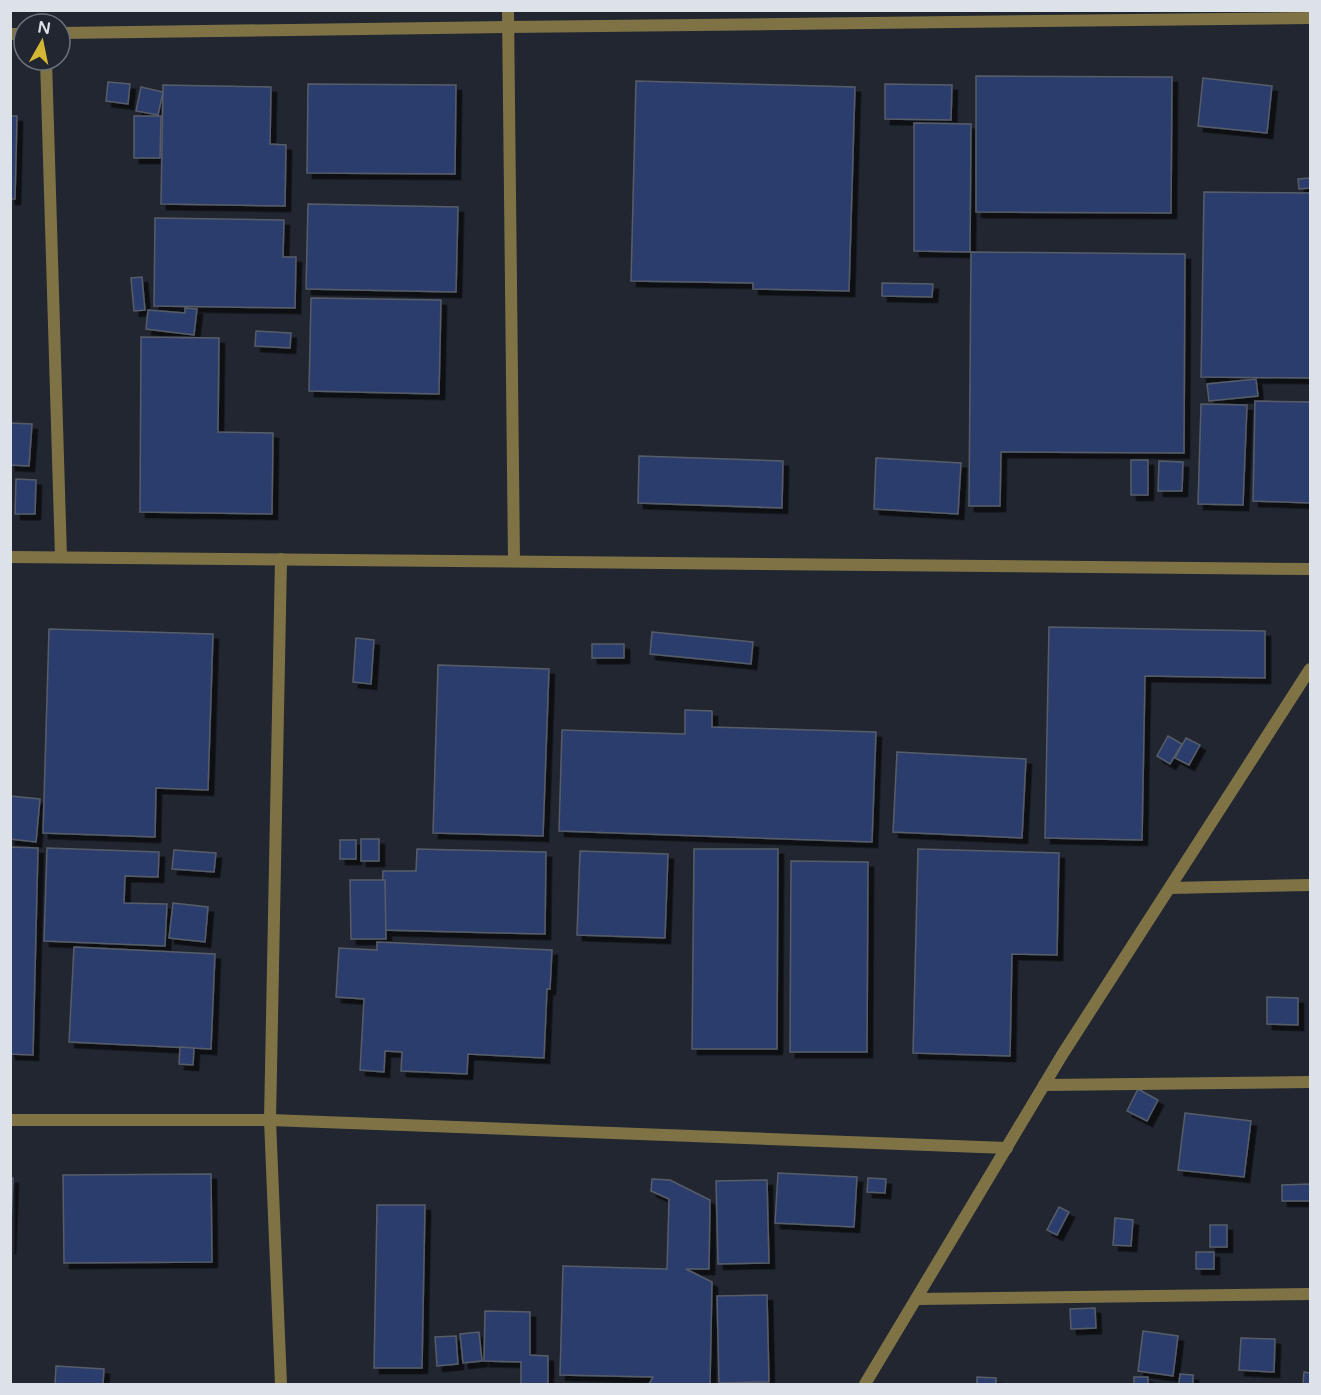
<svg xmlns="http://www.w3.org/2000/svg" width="1321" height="1395" font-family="'Varela Round',sans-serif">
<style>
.building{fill:#2a3e6c;stroke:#575d69;stroke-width:1.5;filter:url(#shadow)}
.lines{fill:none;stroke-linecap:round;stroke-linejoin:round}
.minor{stroke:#7f7346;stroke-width:12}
</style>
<defs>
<filter id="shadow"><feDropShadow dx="5.5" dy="5.5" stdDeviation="0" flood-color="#0009"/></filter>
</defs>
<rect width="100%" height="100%" fill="#212630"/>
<g class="building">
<path d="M976,76L1172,77L1171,213L976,212Z"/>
<path d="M1203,78L1272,86L1267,133L1198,126Z"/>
<path d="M636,81L855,87L849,291L753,289V283L631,281Z"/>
<path d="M108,82L130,84L128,104L106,101Z"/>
<path d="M308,84L456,85L455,174L307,173Z"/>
<path d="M885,84L952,85L951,120L885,119Z"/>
<path d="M163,85L271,87L270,144L286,145L285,206L161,204Z"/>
<path d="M141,87L163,92L158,115L136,111Z"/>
<path d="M10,116H17L15,199H10Z"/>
<path d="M134,116H161L160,158H134Z"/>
<path d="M914,123L971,124L970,252L914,251Z"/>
<path d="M1310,178V188L1299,189L1298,179Z"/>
<path d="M1204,192L1310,193V378L1201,377Z"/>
<path d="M308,204L458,207L456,292L306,289Z"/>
<path d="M155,218L284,220L283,257H296L295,308L154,306Z"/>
<path d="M971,252L1185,254L1184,453L1001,452L1000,506H969Z"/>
<path d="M142,277L145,310L134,311L131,278Z"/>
<path d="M882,283L933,284L932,297L882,296Z"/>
<path d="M311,298L441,300L439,394L309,391Z"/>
<path d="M185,308L197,309L194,335L146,329L148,310L185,313Z"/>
<path d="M256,331L291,333L290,348L255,346Z"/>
<path d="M141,337L219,338L218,432L273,433L272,514L140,512Z"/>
<path d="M1256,379L1258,396L1209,401L1207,384Z"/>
<path d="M1255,401L1310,402V503L1253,501Z"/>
<path d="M1201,404L1247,405L1243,505L1198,504Z"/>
<path d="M10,423L32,424L29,466L10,465Z"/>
<path d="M639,456L783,461L782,508L638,503Z"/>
<path d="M876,458L961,463L958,514L874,509Z"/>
<rect x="1131" y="460" width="17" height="35"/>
<path d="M1159,461L1183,462L1182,491H1158Z"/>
<path d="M16,479L36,480L35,514H15Z"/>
<path d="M1049,627L1265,631V678L1145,676L1142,840L1045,838Z"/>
<path d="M49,629L213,634L208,790L156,788L155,837L43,833Z"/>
<path d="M652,632L753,642L751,664L650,654Z"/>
<path d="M356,638L374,640L371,684L353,682Z"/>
<rect x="592" y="644" width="32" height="14"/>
<path d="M438,665L549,669L543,836L433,833Z"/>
<path d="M685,710L712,711V727L876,732L872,842L559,831L562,730L685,734Z"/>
<path d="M1168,736L1182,744L1170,764L1157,756Z"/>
<path d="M1186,738L1200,745L1189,765L1175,758Z"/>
<path d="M897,752L1026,759L1022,838L893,832Z"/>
<path d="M10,796L40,799L36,842L10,839Z"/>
<rect x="361" y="839" width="18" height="22"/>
<rect x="340" y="840" width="16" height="19"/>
<path d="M10,847L38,848L33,1055L10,1054Z"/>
<path d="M47,848L159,852L158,877L125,876L124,903L167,904L165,946L44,941Z"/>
<path d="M417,849L546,852L545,934L381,930L383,871H416Z"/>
<path d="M694,849H778L777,1049H692Z"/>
<path d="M918,849L1059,853L1057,955L1012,954L1010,1056L913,1053Z"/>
<path d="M174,850L216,853L214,872L172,869Z"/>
<path d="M580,851L668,854L665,938L577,935Z"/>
<path d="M791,861L868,862L867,1052H790Z"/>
<path d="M350,880H385L386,939H351Z"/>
<path d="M173,903L208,907L205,942L169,938Z"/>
<path d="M377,942L552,950L550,989H547L544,1058L468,1054L467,1074L401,1071L402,1052L385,1051L384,1072L360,1070L364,999L336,997L339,948L377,950Z"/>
<path d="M74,947L215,954L211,1049L69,1042Z"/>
<path d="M1267,997L1298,998V1025L1267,1024Z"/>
<path d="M180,1047L194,1048L193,1065L179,1064Z"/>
<path d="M1138,1089L1158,1100L1147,1121L1127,1111Z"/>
<path d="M1185,1113L1251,1121L1244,1177L1178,1170Z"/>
<path d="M778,1173L857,1177L854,1227L775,1223Z"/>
<path d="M211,1174L212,1262L64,1263L63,1175Z"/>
<path d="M10,1178H13L10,1249Z"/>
<path d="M868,1178L886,1179L885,1193L867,1192Z"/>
<path d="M652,1179L670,1180L710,1200L709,1269H686L712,1282L710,1384H649L653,1377L560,1375L563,1266L667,1269L669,1199L651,1191Z"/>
<path d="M767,1180L769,1263L718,1264L716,1181Z"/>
<path d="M1310,1184V1201H1282V1185Z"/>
<path d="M377,1205H425L422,1368H374Z"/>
<path d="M1059,1207L1069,1212L1057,1235L1047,1230Z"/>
<path d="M1115,1218L1133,1220L1131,1246L1113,1245Z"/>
<rect x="1210" y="1225" width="17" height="22"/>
<rect x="1196" y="1252" width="18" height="17"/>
<path d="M767,1295L769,1382L719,1383L717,1296Z"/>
<path d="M1095,1308L1096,1328L1071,1329L1070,1309Z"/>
<path d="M485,1311L530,1312V1355L548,1356V1384H521V1362L484,1361Z"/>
<path d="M1143,1331L1178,1336L1173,1376L1138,1371Z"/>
<path d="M479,1332L482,1361L463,1363L460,1334Z"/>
<path d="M456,1336L458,1364L437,1366L435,1337Z"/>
<path d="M1241,1338L1275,1339L1274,1372L1239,1370Z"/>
<path d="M56,1366L104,1369L103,1384H55Z"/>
<path d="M1304,1372L1310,1373V1384H1303Z"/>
<path d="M1180,1374L1193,1375V1384H1179Z"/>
<path d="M977,1377L996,1378V1384H977Z"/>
<rect x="1134" y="1377" width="14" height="7"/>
</g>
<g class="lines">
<g class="minor">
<path d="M508,10L514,561"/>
<path d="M60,33L508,27L1310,18"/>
<path d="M10,34H24"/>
<path d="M46,60L61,557"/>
<path d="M10,557L1310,569"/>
<path d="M281,559L270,1120L281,1384"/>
<path d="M1170,888L1310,885"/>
<path d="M1044,1085L1310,1082"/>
<path d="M10,1120H270L1007,1148"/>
<path d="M917,1299L1310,1294"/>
<path d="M865,1384L1062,1055L1310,669"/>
</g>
</g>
<rect width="1321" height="1395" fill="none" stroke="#dde1e8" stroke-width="24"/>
<g transform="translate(42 42) rotate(9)"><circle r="28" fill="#212630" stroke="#6c717a" stroke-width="1.5"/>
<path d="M0-4.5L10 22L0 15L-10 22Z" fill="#d4b635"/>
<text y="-9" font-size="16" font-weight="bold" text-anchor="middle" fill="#dde1e8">N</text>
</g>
</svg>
